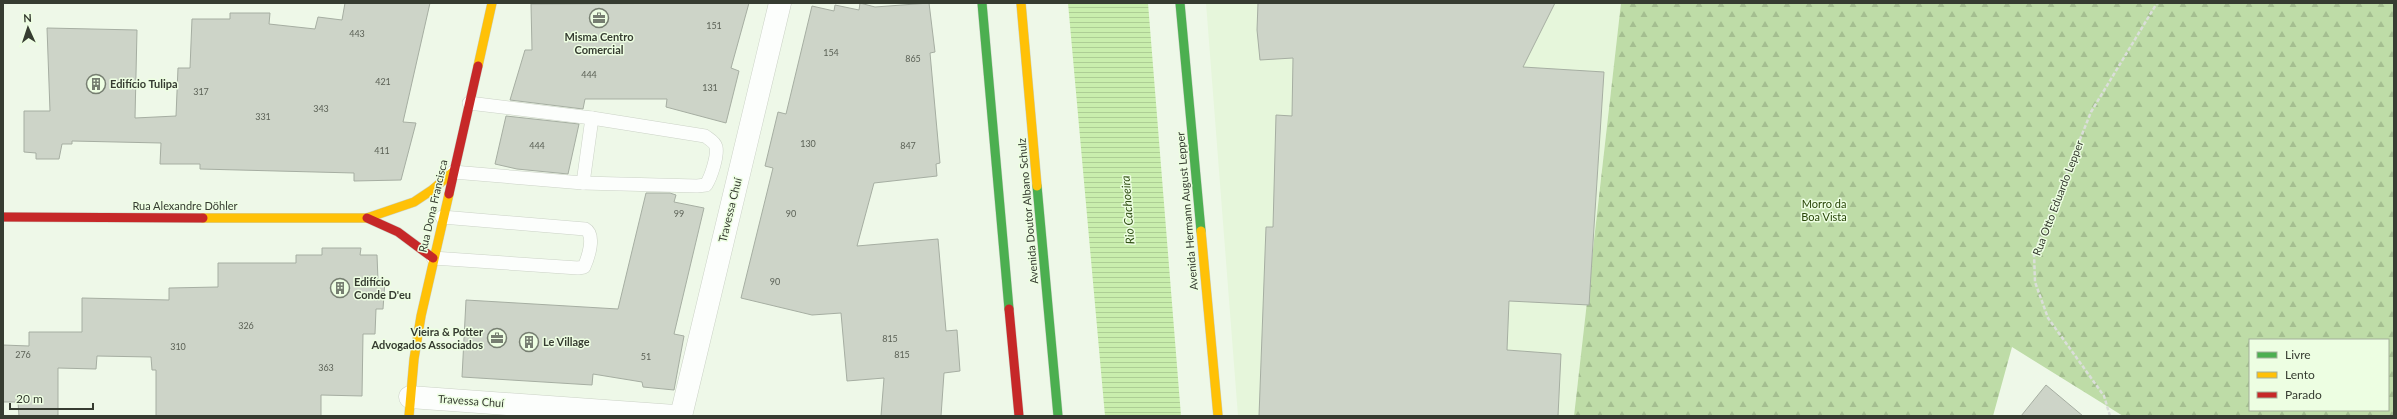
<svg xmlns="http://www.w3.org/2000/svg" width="2397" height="419" font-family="Lato,sans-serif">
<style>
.built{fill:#e6f6db}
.forest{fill:url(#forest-firs);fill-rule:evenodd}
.water{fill:url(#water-rules)}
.building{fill:#cdd4c8;stroke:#a6aea2}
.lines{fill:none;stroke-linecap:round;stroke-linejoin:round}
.lane-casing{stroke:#cbd2c6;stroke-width:14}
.street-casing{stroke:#cbd2c6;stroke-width:23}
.fast-casing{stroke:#cbd2c6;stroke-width:10}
.slow-casing{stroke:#cbd2c6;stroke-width:10}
.jam-casing{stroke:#cbd2c6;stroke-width:10}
.path{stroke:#daded9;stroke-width:2.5;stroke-dasharray:4 2;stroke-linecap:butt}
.lane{stroke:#fcfefc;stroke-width:13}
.street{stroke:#fcfefc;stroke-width:22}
.fast{stroke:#4caf50;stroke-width:9}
.slow{stroke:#ffc107;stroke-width:9}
.jam{stroke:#c62828;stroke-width:9}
.labels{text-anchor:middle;stroke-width:3;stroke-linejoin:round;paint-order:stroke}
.number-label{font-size:9px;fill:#5c6257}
.poi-label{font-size:11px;font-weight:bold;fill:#363c31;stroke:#edfee2;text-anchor:start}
.street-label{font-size:11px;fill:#363c31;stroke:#edfee2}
.park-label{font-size:11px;fill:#284508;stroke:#edfee2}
.water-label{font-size:12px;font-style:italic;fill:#335117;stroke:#edfee2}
</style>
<defs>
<pattern id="forest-firs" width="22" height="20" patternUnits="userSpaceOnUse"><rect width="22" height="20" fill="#bedca7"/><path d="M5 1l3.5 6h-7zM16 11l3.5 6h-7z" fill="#a4be90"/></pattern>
<pattern id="water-rules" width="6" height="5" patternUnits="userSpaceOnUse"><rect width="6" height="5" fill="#c9eead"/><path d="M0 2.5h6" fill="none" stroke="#adcd95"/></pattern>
</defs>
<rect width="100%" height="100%" fill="#eef8e8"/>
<path class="built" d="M1206,3H1621L1574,416H1238Z"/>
<path class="forest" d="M1621,3H2394V416H2123L2012,347L1993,416H1574ZM2250,340H2388V410H2250Z"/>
<path class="water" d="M1068,3H1148L1181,416H1105Z"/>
<g class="building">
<path d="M345,3H430L403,122L416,123L401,180L354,181V173L200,169V164H160L161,143L72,141V144H62L59,159H36V153L24,152V111H50L47,28L137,30L135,118L176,116L178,68H190L192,19H230V13H270L269,24L315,29L318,17L342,20Z"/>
<path d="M749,3L731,68L739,71L726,123L666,107L667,99H585L583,109L510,100L525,50H532L531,4Z"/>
<path d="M860,3L875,7L929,3L935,52L930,53L940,163L936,164L937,176L874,183L857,246L938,239L946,331L957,330L960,371L944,373L941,416H881L884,378L847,381L841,313L812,315L741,298L773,168L765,166L778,112L786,114L812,6L834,11L835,5L859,10Z"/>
<path d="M1258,3H1555L1523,67L1604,72L1589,305L1509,301L1507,350L1561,354L1558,416H1259L1266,227H1273L1276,115L1292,116L1293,58L1260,60L1257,30Z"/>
<path d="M506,116L579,124L568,174L517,169L495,164Z"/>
<path d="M646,193H670L676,195L674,202L704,208L674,334L684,336L674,390L643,387L642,382L593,374L592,385L462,377L466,300L618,309Z"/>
<path d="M322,248H361L360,255H377L378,280H385L383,309H376L375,334H363L362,396L321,395V416H156V370H152L151,357L97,356L96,369L58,368V416H19L18,402H3V345L29,346V332H82V298L169,300V288L218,287V263H296V255H322Z"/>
<path d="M2046,385L2083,416H2021Z"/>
</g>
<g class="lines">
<g class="lane-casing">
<g id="lane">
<path d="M453,172L583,183L697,186L706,185C711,177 718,156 716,147C715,142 709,139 705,136L592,118L469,103"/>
<path d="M583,183L592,118"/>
<path d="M433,258L578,268L584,267C588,258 596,235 585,229L442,217"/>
</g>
</g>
<g class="street-casing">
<g id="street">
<path d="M410,397L675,416"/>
<path d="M681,416L780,3"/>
</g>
</g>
<g class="fast-casing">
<g id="fast">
<path d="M982,3L1009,309"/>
<path d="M1180,3L1201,231"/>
<path d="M1037,186L1058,416"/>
</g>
</g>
<g class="slow-casing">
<g id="slow">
<path d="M1021,3L1037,186"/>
<path d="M478,66L492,3"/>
<path d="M203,218H367L414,202L432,190L453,172"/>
<path d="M1201,231L1218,416"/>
<path d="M409,416L414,359L421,316L449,194"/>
</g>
</g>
<g class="jam-casing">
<g id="jam">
<path d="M449,194L478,66"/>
<path d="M3,217L203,218"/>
<path d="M367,218L398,232L433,258"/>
<path d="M1009,309L1019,416"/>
</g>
</g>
<path class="path" d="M2110,416L2104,396L2048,318L2035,282L2034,254L2091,112L2157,3"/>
<use href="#lane" class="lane"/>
<use href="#street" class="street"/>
<use href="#fast" class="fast"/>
<use href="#slow" class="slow"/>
<use href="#jam" class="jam"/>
</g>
<defs>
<g id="office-ring" transform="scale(1)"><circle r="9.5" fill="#edfee2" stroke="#767e71" stroke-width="1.5"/><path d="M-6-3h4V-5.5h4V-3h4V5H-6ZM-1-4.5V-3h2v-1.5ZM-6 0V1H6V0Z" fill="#767e71"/></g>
<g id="building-ring" transform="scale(1)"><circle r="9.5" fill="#edfee2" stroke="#767e71" stroke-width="1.5"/><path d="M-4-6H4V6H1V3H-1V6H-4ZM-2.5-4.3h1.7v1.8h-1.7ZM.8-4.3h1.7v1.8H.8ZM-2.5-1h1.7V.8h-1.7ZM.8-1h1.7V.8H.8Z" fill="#767e71"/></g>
</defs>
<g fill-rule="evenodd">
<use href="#office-ring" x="599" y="18"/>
<use href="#building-ring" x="96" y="84"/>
<use href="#building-ring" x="340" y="288"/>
<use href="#office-ring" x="497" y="338"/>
<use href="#building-ring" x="529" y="342"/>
</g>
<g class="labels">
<g class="number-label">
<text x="714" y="29">151</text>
<text x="357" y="37">443</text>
<text x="831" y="56">154</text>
<text x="913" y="62">865</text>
<text x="589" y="78">444</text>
<text x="383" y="85">421</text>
<text x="710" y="91">131</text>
<text x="201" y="95">317</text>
<text x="321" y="112">343</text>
<text x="263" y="120">331</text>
<text x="808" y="147">130</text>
<text x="537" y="149">444</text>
<text x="908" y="149">847</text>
<text x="382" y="154">411</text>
<text x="679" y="217">99</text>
<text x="791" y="217">90</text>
<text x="775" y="285">90</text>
<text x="246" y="329">326</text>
<text x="890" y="342">815</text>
<text x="178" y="350">310</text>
<text x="23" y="358">276</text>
<text x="902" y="358">815</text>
<text x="646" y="360">51</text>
<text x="326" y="371">363</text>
</g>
<g class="poi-label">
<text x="599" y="41" text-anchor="middle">Misma Centro<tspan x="599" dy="13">Comercial</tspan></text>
<text x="110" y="88">Edifício Tulipa</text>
<text x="354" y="286">Edifício<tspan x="354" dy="13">Conde D'eu</tspan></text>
<text x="483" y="336" text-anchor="end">Vieira &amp; Potter<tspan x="483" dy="13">Advogados Associados</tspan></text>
<text x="543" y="346">Le Village</text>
</g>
<g class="street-label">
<text transform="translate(2058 198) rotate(-69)" y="4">Rua Otto Eduardo Lepper</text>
<text x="185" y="210">Rua Alexandre Döhler</text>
<text transform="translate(433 206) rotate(-77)" y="4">Rua Dona Francisca</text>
<text transform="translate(730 210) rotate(-76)" y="4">Travessa Chuí</text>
<text transform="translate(1028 211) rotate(-95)" y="4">Avenida Doutor Albano Schulz</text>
<text transform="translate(1187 211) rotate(-95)" y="4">Avenida Hermann August Lepper</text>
<text transform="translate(471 401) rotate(4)" y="4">Travessa Chuí</text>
</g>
<g class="park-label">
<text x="1824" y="208">Morro da<tspan x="1824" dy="13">Boa Vista</tspan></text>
</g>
<g class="water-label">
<text transform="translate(1128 210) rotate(-94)" y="4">Rio Cachoeira</text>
</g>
</g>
<rect width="2397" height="419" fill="none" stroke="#363c31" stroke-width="8"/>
<rect x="2249" y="339" width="140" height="72" fill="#edfee2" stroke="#a4b09b"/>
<rect x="2257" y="352" width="20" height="6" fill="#4caf50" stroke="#a4b09b"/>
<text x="2285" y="359" font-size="12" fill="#363c31">Livre</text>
<rect x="2257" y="372" width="20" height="6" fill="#ffc107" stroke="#a4b09b"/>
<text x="2285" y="379" font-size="12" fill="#363c31">Lento</text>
<rect x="2257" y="392" width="20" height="6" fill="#c62828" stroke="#a4b09b"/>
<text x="2285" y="399" font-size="12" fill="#363c31">Parado</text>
<g transform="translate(28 28) rotate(357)" stroke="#edfee2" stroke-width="3" paint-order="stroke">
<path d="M0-3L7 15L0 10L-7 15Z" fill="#363c31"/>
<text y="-6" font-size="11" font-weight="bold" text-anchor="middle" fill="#363c31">N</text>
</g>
<path d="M10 403v6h83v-6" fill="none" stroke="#363c31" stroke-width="2"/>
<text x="16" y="403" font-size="12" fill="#363c31" stroke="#edfee2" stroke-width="3" paint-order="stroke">20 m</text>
</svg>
